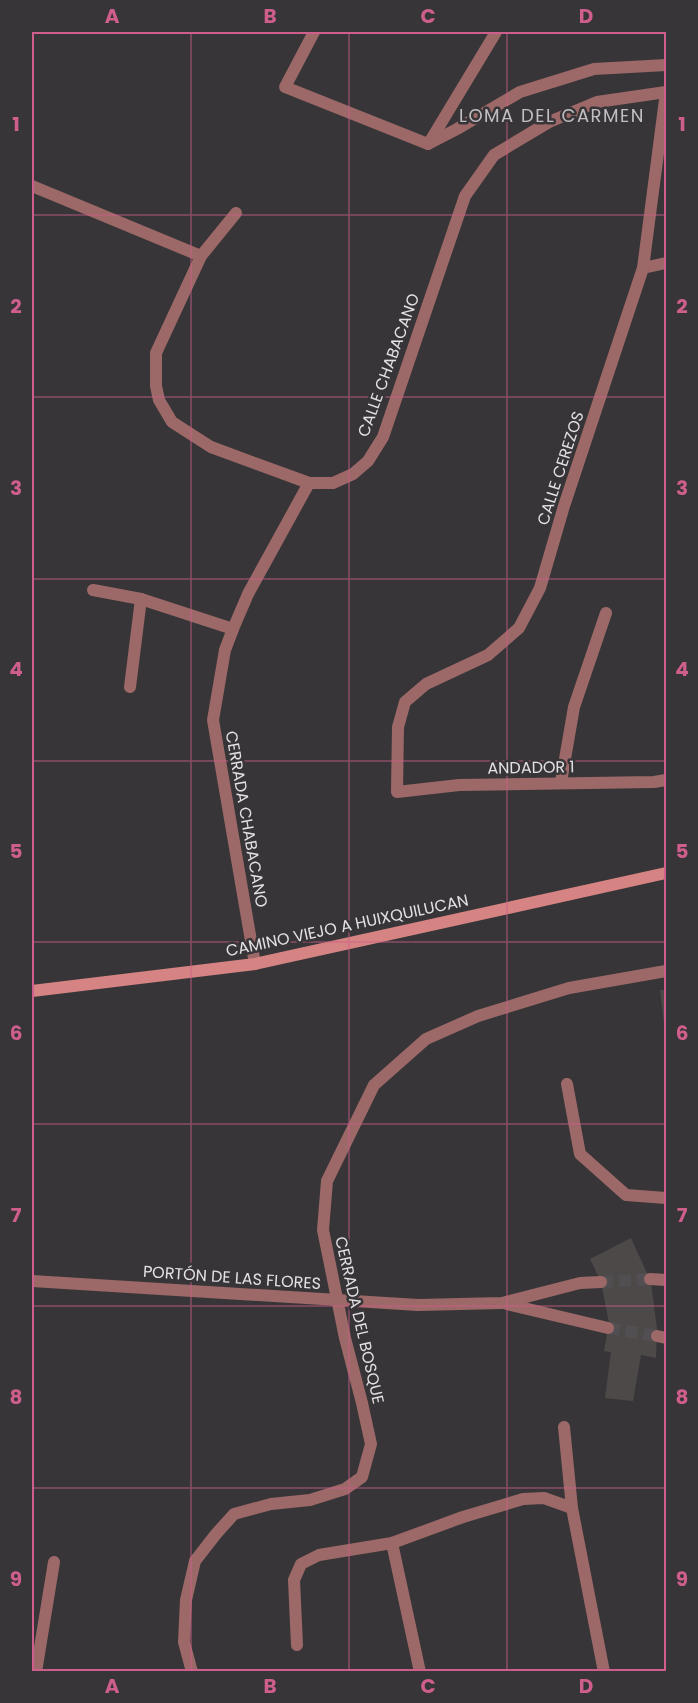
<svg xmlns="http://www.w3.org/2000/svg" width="698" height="1703" font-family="Poppins,sans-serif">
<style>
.building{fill:#4e4949}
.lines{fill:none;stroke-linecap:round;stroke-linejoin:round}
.minor-tunnel{stroke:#524f52;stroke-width:12;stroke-dasharray:12 6;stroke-linecap:butt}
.minor{stroke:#9c6968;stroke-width:12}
.secondary{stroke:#d58483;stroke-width:12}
.minor-bridge{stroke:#9c6968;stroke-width:12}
.grid{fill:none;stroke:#ce5e8b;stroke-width:1.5;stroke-opacity:0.55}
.labels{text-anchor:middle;stroke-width:5;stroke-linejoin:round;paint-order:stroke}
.street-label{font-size:16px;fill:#e3e1e3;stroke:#383538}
.neighbourhood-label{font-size:18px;letter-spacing:1.5px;fill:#c2bec2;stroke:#383538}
.neatline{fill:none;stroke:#ce5e8b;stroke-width:2}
.grid-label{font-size:20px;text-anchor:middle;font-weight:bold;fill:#ce5e8b}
</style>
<rect width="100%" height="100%" fill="#383538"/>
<g class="building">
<path d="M660,990H666V1032H665Z"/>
<path d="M631,1238L651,1282L657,1329L656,1358L641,1355L633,1401L605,1398L611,1352L604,1351L609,1323L601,1282L590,1259Z"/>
</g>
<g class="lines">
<g class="minor-tunnel">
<path d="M601,1282L650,1279"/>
<path d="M608,1328L657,1336"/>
</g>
<g class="minor">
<path d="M314,32L285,87L428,144"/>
<path d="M666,92L643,268L564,506L540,588L519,628L488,655L426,684L405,702L398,727L397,792L459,785L654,782L666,780"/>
<path d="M429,143L496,32"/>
<path d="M428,144L457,129L520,92L594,69L666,65"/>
<path d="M32,186L201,256"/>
<path d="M236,213L201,256L156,353V386L159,400L172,422L211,447L309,483H333L353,474L368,461L383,437L465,196L494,155L549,122L597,102L666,92"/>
<path d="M643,268L666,263"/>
<path d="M93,590L141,599L233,629"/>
<path d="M130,687L141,599"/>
<path d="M561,782L574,707L606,613"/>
<path d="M255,964L213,720L225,650L233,629L248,594L309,483"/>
<path d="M567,1084L580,1154L626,1195L666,1198"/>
<path d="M650,1279L666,1280"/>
<path d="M507,1304L608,1328"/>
<path d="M418,1305L502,1303L580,1283L601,1282"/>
<path d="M657,1336L666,1338"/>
<path d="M564,1427L572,1508L604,1672"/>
<path d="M392,1543L420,1672"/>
<path d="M297,1645L294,1580L301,1564L319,1555L392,1543L463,1517L523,1499L544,1498L572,1508"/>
<path d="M36,1672L54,1562"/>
<path d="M192,1672L184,1642L186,1600L195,1561L216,1534L234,1514L271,1504L310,1500L345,1489L362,1477L371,1444L362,1403L345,1338L323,1230L327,1181L374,1085L426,1039L478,1016L569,988L666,971"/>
</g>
<path class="secondary" d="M32,991L255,964L666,873"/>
<path class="minor-bridge" d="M32,1281L418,1305"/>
</g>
<path class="grid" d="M191,32V1672M349,32V1672M507,32V1672M32,215H666M32,397H666M32,579H666M32,761H666M32,942H666M32,1124H666M32,1306H666M32,1488H666"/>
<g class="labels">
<g class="street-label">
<text transform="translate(388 365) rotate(-70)" y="6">CALLE CHABACANO</text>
<text transform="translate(560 468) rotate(-72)" y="6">CALLE CEREZOS</text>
<text transform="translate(531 767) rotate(-1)" y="6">ANDADOR 1</text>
<text transform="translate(247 819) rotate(80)" y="6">CERRADA CHABACANO</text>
<text transform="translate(347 925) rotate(-12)" y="6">CAMINO VIEJO A HUIXQUILUCAN</text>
<text transform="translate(232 1277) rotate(4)" y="6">PORTÓN DE LAS FLORES</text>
<text transform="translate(360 1320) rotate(77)" y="6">CERRADA DEL BOSQUE</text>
</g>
<g class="neighbourhood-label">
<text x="552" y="122">LOMA DEL CARMEN</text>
</g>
</g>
<rect width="698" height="1703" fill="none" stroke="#383538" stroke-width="66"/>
<rect x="33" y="33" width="632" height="1637" class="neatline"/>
<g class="grid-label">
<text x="112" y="23">A</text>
<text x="270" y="23">B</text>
<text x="428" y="23">C</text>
<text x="586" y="23">D</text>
<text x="16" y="131">1</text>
<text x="682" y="131">1</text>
<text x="16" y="313">2</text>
<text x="682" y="313">2</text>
<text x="16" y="495">3</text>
<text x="682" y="495">3</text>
<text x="16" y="676">4</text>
<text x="682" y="676">4</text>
<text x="16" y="858">5</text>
<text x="682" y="858">5</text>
<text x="16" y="1040">6</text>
<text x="682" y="1040">6</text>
<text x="16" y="1222">7</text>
<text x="682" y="1222">7</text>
<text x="16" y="1404">8</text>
<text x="682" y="1404">8</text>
<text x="16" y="1586">9</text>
<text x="682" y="1586">9</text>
<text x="112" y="1693">A</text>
<text x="270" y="1693">B</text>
<text x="428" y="1693">C</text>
<text x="586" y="1693">D</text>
</g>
</svg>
